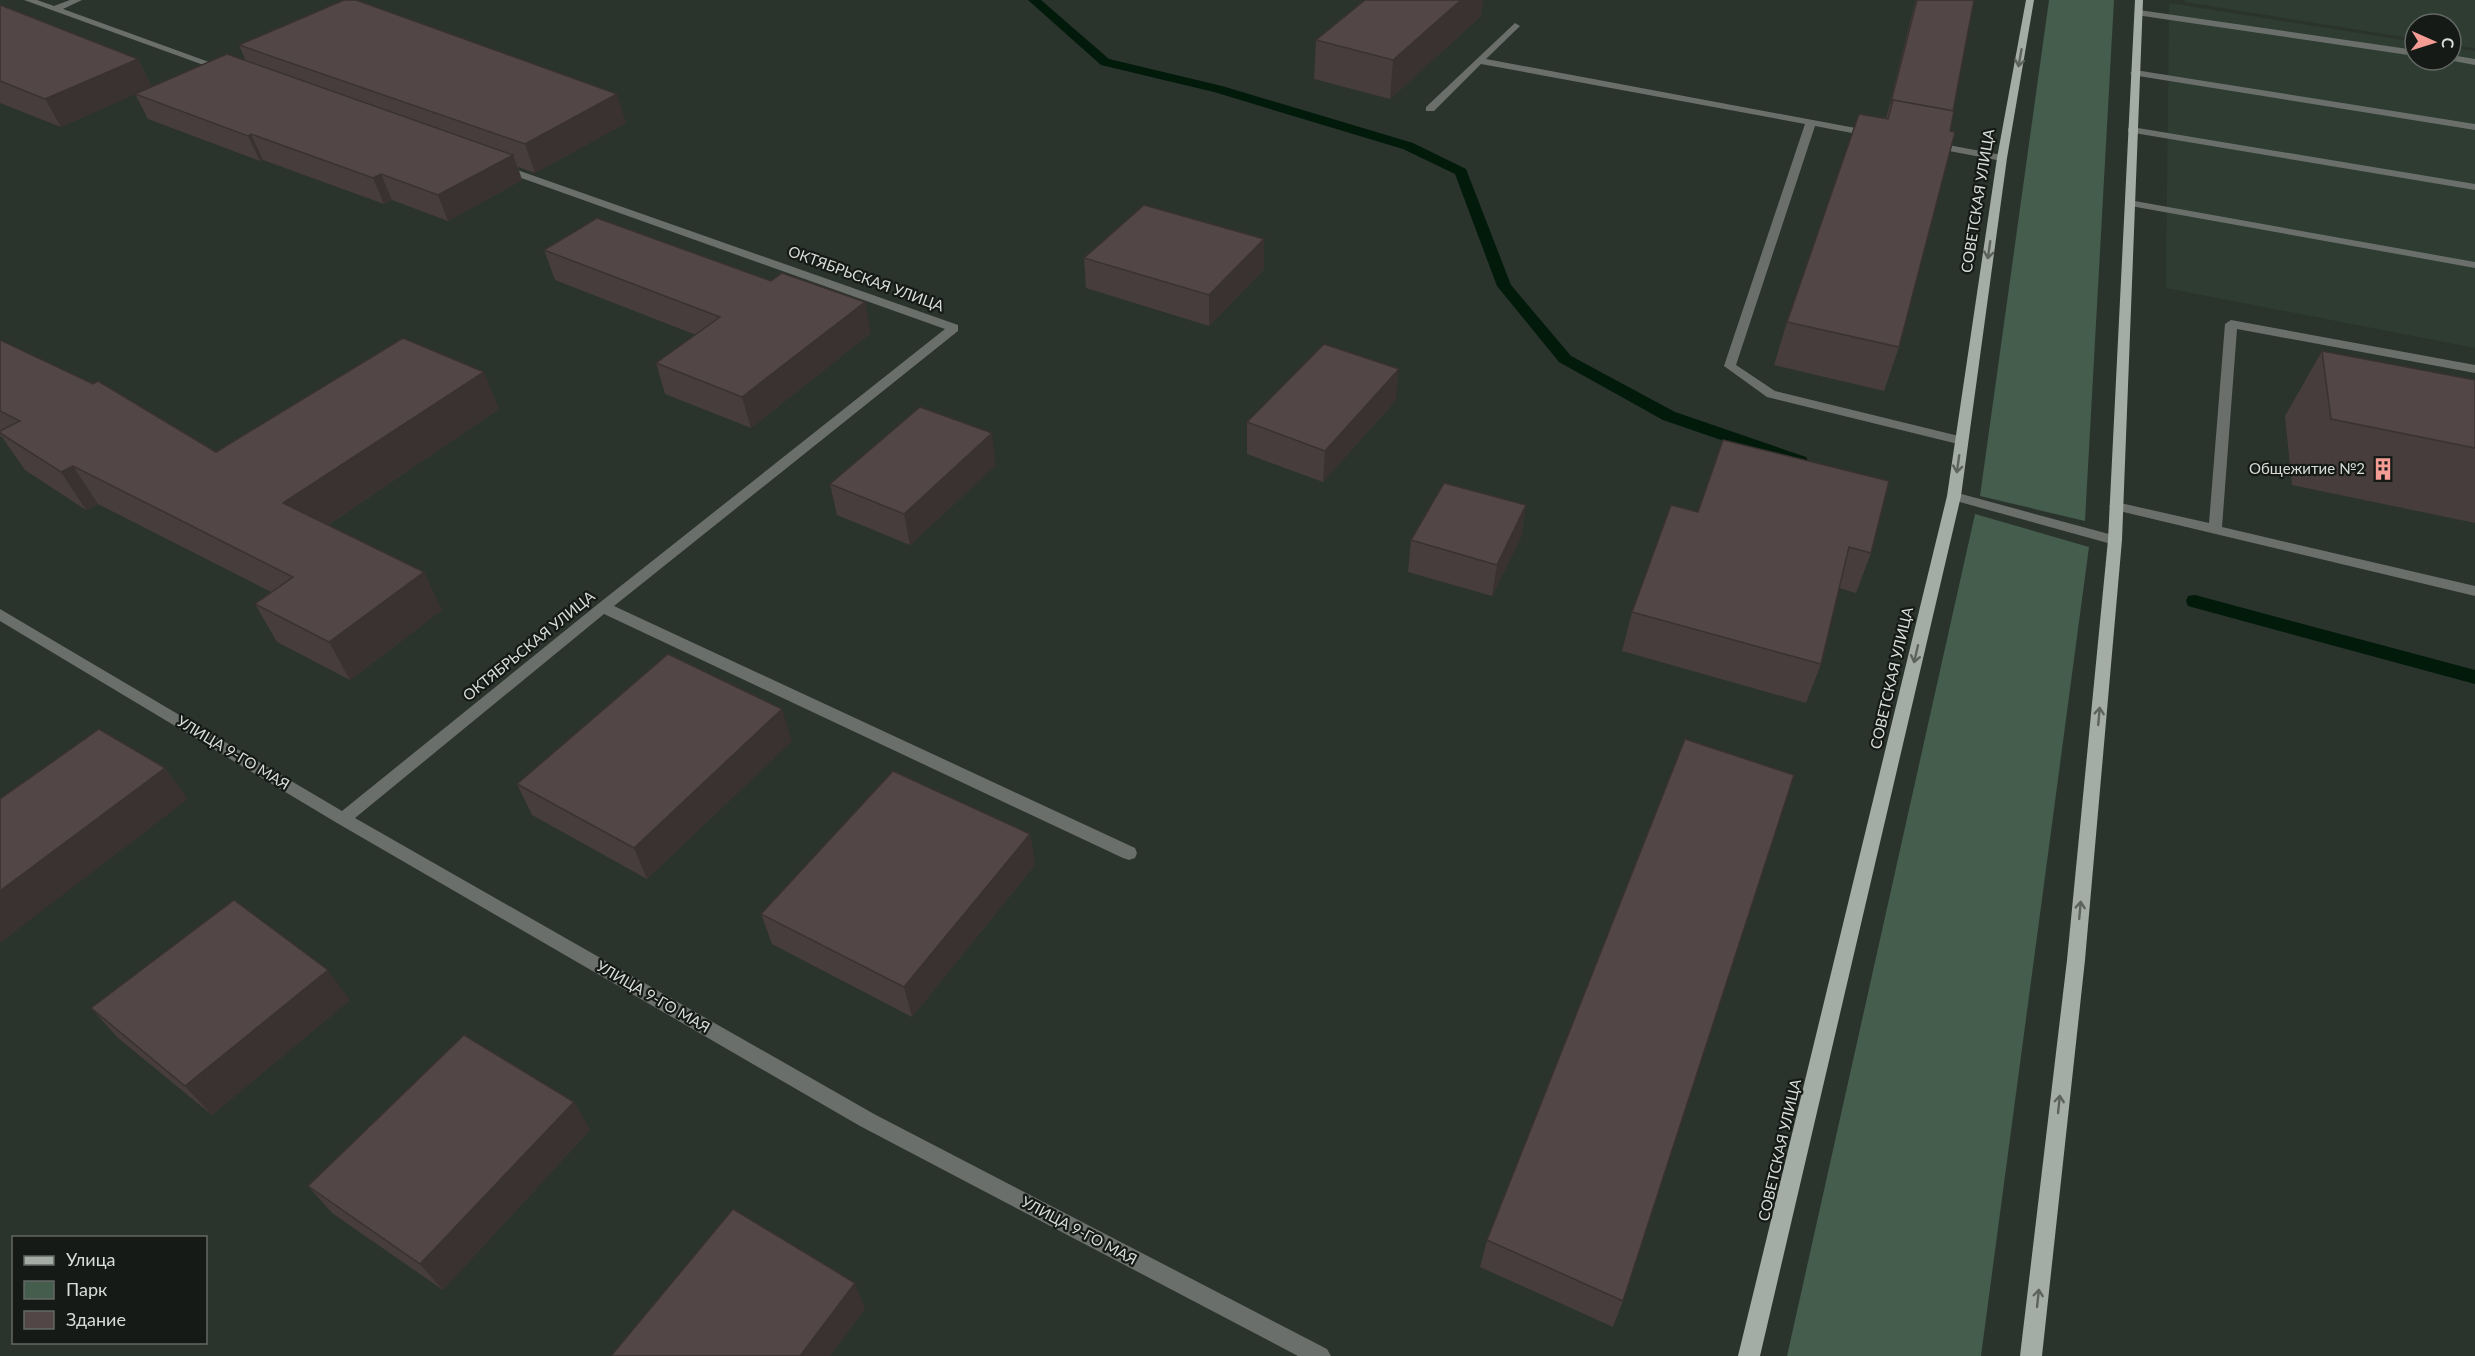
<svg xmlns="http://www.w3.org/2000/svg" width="2475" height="1356" font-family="Lato,sans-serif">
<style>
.built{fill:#2e3c32}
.green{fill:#445d4c}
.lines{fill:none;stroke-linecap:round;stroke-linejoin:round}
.stream{fill:#011a0a;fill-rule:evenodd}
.minor{fill:#6b6f6c;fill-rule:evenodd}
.major{fill:#a3aca5;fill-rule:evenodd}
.wall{fill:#473d3c}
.shaded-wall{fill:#393231}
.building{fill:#524746;stroke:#393231;stroke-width:1.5}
.oneway{stroke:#5c635e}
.labels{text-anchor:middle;stroke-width:4.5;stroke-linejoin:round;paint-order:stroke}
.street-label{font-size:15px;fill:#d8ddd9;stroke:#161a17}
.poi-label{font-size:15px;fill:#d8ddd9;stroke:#161a17;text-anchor:end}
</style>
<rect width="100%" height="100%" fill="#2b332d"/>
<g class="built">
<path d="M2185,0H2475V48L2451,45V24H2415V39L2185,2Z"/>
<path d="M2169,3L2415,42V60H2451V48L2475,51V348L2166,288Z"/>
</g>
<g class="green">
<path d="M2049,0H2114L2085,521L1980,496Z"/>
<path d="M1975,514L2089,547L1981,1356H1787Z"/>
</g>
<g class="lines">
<g class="stream">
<path d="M1028,0H1041L1109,59L1222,86L1413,143L1466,169L1511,285L1571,356L1675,412L1806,457L1808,461L1806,465H1794L1663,420L1559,362L1497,286L1455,174L1403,149L1214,92L1101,65Z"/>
<path d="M2195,595L2475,670V684L2188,606L2186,601L2188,596Z"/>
</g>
<g class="minor">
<path d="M24,0H37L54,6L70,0H82L63,9L231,70L223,72Z"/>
<path d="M2139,10L2415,50V56L2136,15L2134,13Z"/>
<path d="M1515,23L1520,26L1518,28L1486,59L1877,132V136L1873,137L1815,126L1736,365L1775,391L1967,438L1968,441L1967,444L1962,445L1767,397L1724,366L1805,124L1481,64L1434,111H1426V107Z"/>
<path d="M2451,55L2475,59V65L2448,60H2451Z"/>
<path d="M2135,70L2475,124V130L2132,75L2130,73Z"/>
<path d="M2132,127L2475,184V190L2128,132V128Z"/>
<path d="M1932,142L2002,155L2007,158L2002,161L1928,147V143Z"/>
<path d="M500,164L958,325V331L614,606L1135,848L1137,853L1135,858L1129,860L1123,858L604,614L355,818L874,1114L1327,1349L1331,1356H1298L860,1126L337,823L0,621V609L342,811L598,604L945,329L496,169L495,167Z"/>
<path d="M2129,200L2475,262V268L2125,205V201Z"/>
<path d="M2231,320L2475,365V373L2237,329L2222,527L2475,586V596L2111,509L2109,506L2116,502L2209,523L2225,324Z"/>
<path d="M1954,492L2120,537L2122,540L2115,545L1949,499L1947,496L1949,493Z"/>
</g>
<g class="major">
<path d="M2026,0H2034L2007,158L1961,496L1760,1356H1738L1947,496L1997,158Z"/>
<path d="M2135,0H2143L2122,540L2085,960L2042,1356H2020L2067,960L2108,540Z"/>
</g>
</g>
<g class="wall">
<path d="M1365,0H1483L1481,16L1390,99L1314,79L1316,40Z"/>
<path d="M1916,0H1974L1899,347L1884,391L1774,365L1787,322L1886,119L1911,18Z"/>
<path d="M0,5L138,59L152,87L246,61L239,45L626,123L535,173L518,167L522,180L448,221L392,200L384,204L263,160L260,161L148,119L135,94L61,127L0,103Z"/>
<path d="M544,250L871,333L751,428L665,394L656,363L696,335L555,280Z"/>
<path d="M1084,258L1264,269L1209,326L1086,288Z"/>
<path d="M0,340L216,452L499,409L328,525L442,610L350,680L277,642L255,604L271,592L98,504L86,510L25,470L2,437L0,436Z"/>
<path d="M2322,351L2475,380V523L2292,485L2285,416Z"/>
<path d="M1396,400L1323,482L1247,454V422Z"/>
<path d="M1723,440L1871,553L1856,593L1839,588L1821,664L1806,703L1622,651L1632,612L1698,512Z"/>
<path d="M996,465L910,545L837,515L830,484Z"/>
<path d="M1526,505L1521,537L1492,596L1408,572L1411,540Z"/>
<path d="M792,741L647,879L532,815L517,784Z"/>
<path d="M1030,834L1035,865L912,1017L772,944L761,914Z"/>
<path d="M350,1000L212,1115L118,1038L91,1008Z"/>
<path d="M574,1102L590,1130L443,1290L332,1213L308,1186Z"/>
<path d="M1487,1240L1623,1301L1613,1327L1480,1267Z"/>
</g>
<g class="shaded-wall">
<path d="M1461,0H1483L1481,16L1390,99L1393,60Z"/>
<path d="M138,59L152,87L61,127L45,99Z"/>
<path d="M617,94L626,123L535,173L525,144Z"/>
<path d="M251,134L263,160L260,161L248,136Z"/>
<path d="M513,155L522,180L448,221L438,195Z"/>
<path d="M381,174L392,200L384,204L373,178Z"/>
<path d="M1264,239V269L1209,326V295Z"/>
<path d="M865,302L871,333L751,428L742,397Z"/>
<path d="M1399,369L1396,400L1323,482L1325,451Z"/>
<path d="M484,372L499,409L304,541L283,503Z"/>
<path d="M992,433L996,465L910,545L904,514Z"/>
<path d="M73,466L98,504L86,510L61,472Z"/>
<path d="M1526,505L1521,537L1492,596L1497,565Z"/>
<path d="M424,572L442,610L350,680L329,642Z"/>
<path d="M782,709L792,741L647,879L634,848Z"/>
<path d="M165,768L188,799L0,943V891Z"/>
<path d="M1030,834L1035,865L912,1017L904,987Z"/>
<path d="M328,970L350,1000L212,1115L185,1086Z"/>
<path d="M574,1102L590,1130L443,1290L420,1264Z"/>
<path d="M855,1283L865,1309L830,1356H800Z"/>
</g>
<g class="building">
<path d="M344,0H356L617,94L525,144L239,45Z"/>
<path d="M1365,0H1461L1393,60L1316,40Z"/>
<path d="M1917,0H1974L1953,111L1893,100L1891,102Z"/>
<path d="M0,5L138,59L45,99L0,81Z"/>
<path d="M227,54L513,155L438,195L381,174L373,178L251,134L248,136L135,94Z"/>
<path d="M1893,100L1954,111L1950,131L1955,132L1899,347L1787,322L1859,114L1888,119Z"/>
<path d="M1144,205L1264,239L1209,295L1084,258Z"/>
<path d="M597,218L771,281L782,273L865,302L742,397L656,363L720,317L544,250Z"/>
<path d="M403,338L484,372L283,503L424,572L329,642L255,604L293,577L73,466L61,472L0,433V431L20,421L0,411V340L93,384L98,381L216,452Z"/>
<path d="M1324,344L1399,369L1325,451L1247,422Z"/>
<path d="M2322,351L2475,380V448L2331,419Z"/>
<path d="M920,407L992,433L904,514L830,484Z"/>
<path d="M1723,440L1889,481L1871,553L1849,547L1821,664L1632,612L1671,505L1698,512Z"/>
<path d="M1444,483L1526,505L1497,565L1411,540Z"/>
<path d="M668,654L782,709L634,848L517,784Z"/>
<path d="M99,729L165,768L0,891V799Z"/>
<path d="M1685,739L1794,775L1623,1301L1487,1240Z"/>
<path d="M893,771L1030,834L904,987L761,914Z"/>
<path d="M234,900L328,970L185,1086L91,1008Z"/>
<path d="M464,1035L574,1102L420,1264L308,1186Z"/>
<path d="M733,1209L855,1283L800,1356H611Z"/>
</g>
<defs><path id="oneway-shaft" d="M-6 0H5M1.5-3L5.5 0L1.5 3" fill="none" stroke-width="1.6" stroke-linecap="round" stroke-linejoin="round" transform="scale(1.5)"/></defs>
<g class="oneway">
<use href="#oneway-shaft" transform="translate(2020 58) rotate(100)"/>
<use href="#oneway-shaft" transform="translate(1989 250) rotate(98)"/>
<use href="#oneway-shaft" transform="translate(1958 464) rotate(98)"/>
<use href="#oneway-shaft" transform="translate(1916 654) rotate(103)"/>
<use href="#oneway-shaft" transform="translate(2099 716) rotate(-85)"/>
<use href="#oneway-shaft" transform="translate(2080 910) rotate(-85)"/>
<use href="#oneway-shaft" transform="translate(2059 1104) rotate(-84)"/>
<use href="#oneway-shaft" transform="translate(2038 1298) rotate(-84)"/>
</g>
<defs>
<g id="building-bare" transform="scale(1.8)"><path d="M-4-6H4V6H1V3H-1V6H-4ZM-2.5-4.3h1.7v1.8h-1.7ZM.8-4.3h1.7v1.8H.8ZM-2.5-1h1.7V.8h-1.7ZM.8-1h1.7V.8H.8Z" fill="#f59c95" stroke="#161a17" stroke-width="2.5" paint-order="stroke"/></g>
</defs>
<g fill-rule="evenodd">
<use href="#building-bare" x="2383" y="469"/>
</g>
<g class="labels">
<g class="street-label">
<text transform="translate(1978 201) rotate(-81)" y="5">СОВЕТСКАЯ УЛИЦА</text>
<text transform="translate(866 279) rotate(20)" y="5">ОКТЯБРЬСКАЯ УЛИЦА</text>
<text transform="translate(529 646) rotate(-39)" y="5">ОКТЯБРЬСКАЯ УЛИЦА</text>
<text transform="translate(1892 678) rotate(-77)" y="5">СОВЕТСКАЯ УЛИЦА</text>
<text transform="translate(233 753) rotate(31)" y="5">УЛИЦА 9-ГО МАЯ</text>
<text transform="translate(653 997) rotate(30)" y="5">УЛИЦА 9-ГО МАЯ</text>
<text transform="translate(1780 1150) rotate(-77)" y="5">СОВЕТСКАЯ УЛИЦА</text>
<text transform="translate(1079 1231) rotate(28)" y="5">УЛИЦА 9-ГО МАЯ</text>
</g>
<g class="poi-label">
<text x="2365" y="474">Общежитие №2</text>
</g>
</g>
<rect x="12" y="1236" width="195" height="108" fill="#161a17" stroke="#646865" stroke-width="1.5"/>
<rect x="24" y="1256" width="30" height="9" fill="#a3aca5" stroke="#646865" stroke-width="1.5"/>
<text x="66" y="1266" font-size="18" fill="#d8ddd9">Улица</text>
<rect x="24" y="1281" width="30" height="18" fill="#445d4c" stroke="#646865" stroke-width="1.5"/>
<text x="66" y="1296" font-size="18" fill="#d8ddd9">Парк</text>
<rect x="24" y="1311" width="30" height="18" fill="#524746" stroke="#646865" stroke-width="1.5"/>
<text x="66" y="1326" font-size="18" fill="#d8ddd9">Здание</text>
<g transform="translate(2433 42) rotate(93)"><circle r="28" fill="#161a17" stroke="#646865" stroke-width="1.5"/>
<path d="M0-4.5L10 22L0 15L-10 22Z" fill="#f59c95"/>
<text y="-9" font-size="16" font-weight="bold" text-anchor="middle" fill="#d8ddd9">С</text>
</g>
</svg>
